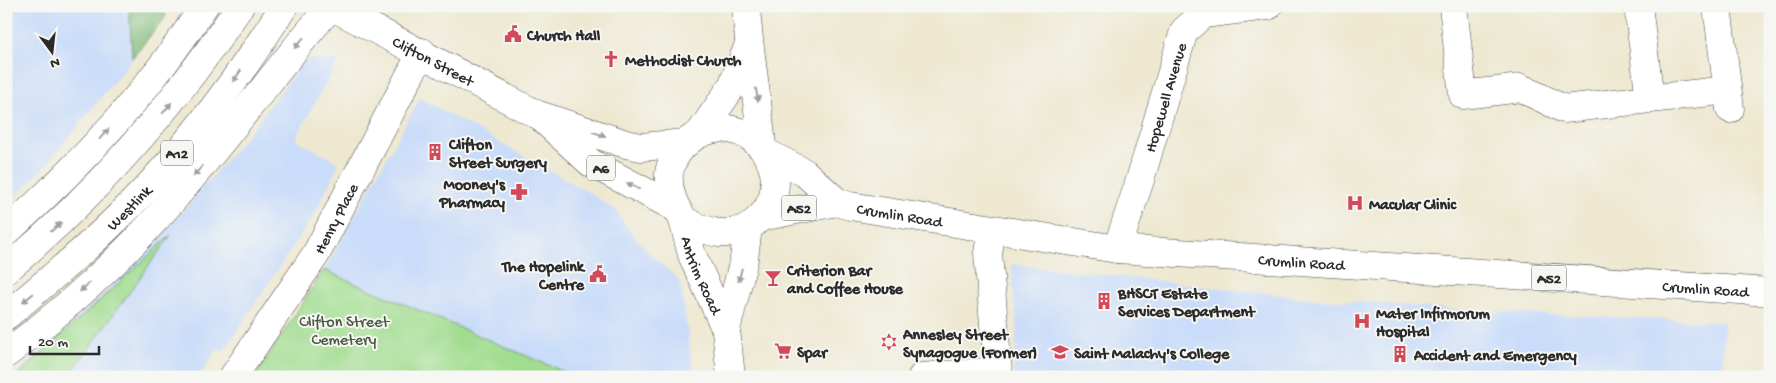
<svg xmlns="http://www.w3.org/2000/svg" width="1776" height="383" font-family="'Gochi Hand',sans-serif">
<style>
.built{fill:#c9dcf9}
.green{fill:#a1dd90;stroke:#66845e}
.forest{fill:#80bc7a;stroke:#567452}
.lines{fill:none;stroke-linecap:round;stroke-linejoin:round}
.minor-casing{stroke:#484744;stroke-width:29}
.major-casing{stroke:#484744;stroke-width:29}
.highway-casing{stroke:#484744;stroke-width:29}
.minor{stroke:#fff;stroke-width:28}
.major{stroke:#fff;stroke-width:28}
.highway{stroke:#fff;stroke-width:28}
.oneway{fill:#a0a0a0}
.labels{text-anchor:middle;stroke-width:4;stroke-linejoin:round;paint-order:stroke}
.shield{fill:#f6f6f2;stroke:#686867;stroke-width:1}
.shield-label{font-size:15px;font-weight:bold;fill:#2b2b2b}
.poi-label{font-size:16px;font-weight:bold;fill:#2b2b2b;stroke:#f6f6f2;text-anchor:start}
.street-label{font-size:16px;fill:#2b2b2b;stroke:#f6f6f2}
.park-label{font-size:16px;fill:#485844;stroke:#f6f6f2}
</style>
<rect width="100%" height="100%" fill="#f6f6f2"/>
<filter id="ink" filterUnits="userSpaceOnUse"><feTurbulence type="fractalNoise" baseFrequency=".02" numOctaves="2"/><feDisplacementMap in="SourceGraphic" scale="10" xChannelSelector="R" yChannelSelector="G"/><feConvolveMatrix kernelMatrix="1 2 1 2 8 2 1 2 1" color-interpolation-filters="sRGB"/></filter>
<filter id="wash" filterUnits="userSpaceOnUse"><feTurbulence type="fractalNoise" baseFrequency=".0096" numOctaves="4" result="noise"/><feDisplacementMap in="SourceGraphic" scale="20" xChannelSelector="R" yChannelSelector="G"/><feGaussianBlur stdDeviation="1.12" result="paint"/><feColorMatrix in="noise" values="0 0 0 0 0 0 0 0 0 0 0 0 0 0 0 0 0 1.4 0 .05"/><feComposite in="paint" operator="in"/></filter>
<g filter="url(#wash)">
<rect width="100%" height="100%" fill="#eee8d0"/>
<g class="built">
<path d="M6,6H166L165,18L45,167L6,206Z"/>
<path d="M305,59L339,60L295,139L339,163L317,210L224,351L217,349L199,377H12L55,339L123,275L182,212L243,140Z"/>
<path d="M420,98L588,192L617,211L626,227L651,255L680,281L694,377H576L324,270Z"/>
<path d="M1011,264L1308,298L1487,312L1724,322L1722,377H1013L1017,331Z"/>
</g>
<g class="green">
<path d="M171,235L68,377H16Z"/>
<path d="M324,270L576,377H255Z"/>
</g>
<path class="forest" d="M129,6H166L165,18L132,58Z"/>
</g>
<g filter="url(#ink)">
<g class="lines">
<g class="minor-casing">
<g id="minor">
<path d="M746,6C749,54 758,99 762,147"/>
<path d="M1453,6L1463,95L1521,88L1564,109L1727,90"/>
<path d="M1638,6L1650,99"/>
<path d="M1717,6L1730,109"/>
<path d="M700,133L731,88L748,47"/>
<path id="s1" d="M1117,249L1140,180L1184,31L1203,14L1268,6"/>
<path id="s2" d="M233,377L316,254L422,52"/>
<path d="M922,377L998,371L988,253L992,230"/>
</g>
</g>
<g class="major-casing">
<g id="major">
<path id="s3" d="M331,6L536,114L626,144L641,147L686,143"/>
<path d="M545,121L591,163L676,208"/>
<path id="s4" d="M767,153L805,173L837,202L850,206L1117,249L1770,292"/>
<path d="M761,217L837,202"/>
<path id="s5" d="M683,220C706,232 730,241 754,223C808,180 747,100 691,139C680,147 671,160 669,173C668,184 671,197 676,207C678,212 682,214 683,220L692,255L726,330L731,377"/>
<path d="M726,330L744,259L748,227"/>
</g>
</g>
<g class="highway-casing">
<g id="highway">
<path d="M363,6V23"/>
<path d="M6,232C80,166 150,90 204,6"/>
<path d="M6,270C97,193 174,106 240,6"/>
<path id="s6" d="M6,316C41,287 76,258 109,226C177,162 234,85 284,6"/>
<path d="M6,354C62,312 116,264 163,211C222,145 273,73 331,6"/>
</g>
</g>
<use href="#minor" class="minor"/>
<use href="#major" class="major"/>
<use href="#highway" class="highway"/>
</g>
<defs><path id="oneway-solid" d="M-6-.8H1V-3.2L6.5 0L1 3.2V.8H-6Z" transform="scale(1.25)"/></defs>
<g class="oneway">
<use href="#oneway-solid" transform="translate(299 43) rotate(131)"/>
<use href="#oneway-solid" transform="translate(237 76) rotate(125)"/>
<use href="#oneway-solid" transform="translate(757 95) rotate(80)"/>
<use href="#oneway-solid" transform="translate(167 108) rotate(-51)"/>
<use href="#oneway-solid" transform="translate(104 134) rotate(-48)"/>
<use href="#oneway-solid" transform="translate(599 134) rotate(18)"/>
<use href="#oneway-solid" transform="translate(198 171) rotate(131)"/>
<use href="#oneway-solid" transform="translate(633 186) rotate(-152)"/>
<use href="#oneway-solid" transform="translate(56 227) rotate(-41)"/>
<use href="#oneway-solid" transform="translate(740 275) rotate(105)"/>
<use href="#oneway-solid" transform="translate(85 287) rotate(137)"/>
<use href="#oneway-solid" transform="translate(28 298) rotate(140)"/>
</g>
</g>
<defs>
<g id="civic-bare" transform="scale(1.35)"><path d="M-.6-6.5H3V-4.5H.6V-3L4-1V1h2V6H-6V1h2V-1L-.6-3ZM-1.2 2.5V6h2.4V2.5Z" fill="#d1495b" stroke="#f6f6f2" stroke-width="2.5" paint-order="stroke"/></g>
<g id="church-bare" transform="scale(1.35)"><path d="M-1.2-6h2.4v3.5h3.3v2.4h-3.3V6h-2.4V-.1h-3.3v-2.4h3.3Z" fill="#d1495b" stroke="#f6f6f2" stroke-width="2.5" paint-order="stroke"/></g>
<g id="building-bare" transform="scale(1.35)"><path d="M-4-6H4V6H1V3H-1V6H-4ZM-2.5-4.3h1.7v1.8h-1.7ZM.8-4.3h1.7v1.8H.8ZM-2.5-1h1.7V.8h-1.7ZM.8-1h1.7V.8H.8Z" fill="#d1495b" stroke="#f6f6f2" stroke-width="2.5" paint-order="stroke"/></g>
<g id="pharmacy-bare" transform="scale(1.35)"><path d="M-2-6h4v4h4v4h-4v4h-4v-4h-4v-4h4Z" fill="#d1495b" stroke="#f6f6f2" stroke-width="2.5" paint-order="stroke"/></g>
<g id="hospital-bare" transform="scale(1.35)"><path d="M-5-5h3v3.5h4V-5h3V5h-3V1.5h-4V5h-3Z" fill="#d1495b" stroke="#f6f6f2" stroke-width="2.5" paint-order="stroke"/></g>
<g id="bar-bare" transform="scale(1.35)"><path d="M-6-5H6L.8 .8V4.5H3.5V6h-7V4.5H-.8V.8Z" fill="#d1495b" stroke="#f6f6f2" stroke-width="2.5" paint-order="stroke"/></g>
<g id="synagogue-bare" transform="scale(1.35)"><path d="M0-6.5L5.6 3.2H-5.6ZM0 6.5L5.6-3.2H-5.6Z" fill="#d1495b" stroke="#f6f6f2" stroke-width="2.5" paint-order="stroke"/></g>
<g id="supermarket-bare" transform="scale(1.35)"><path d="M-6-5.5h2.5l.6 2H6L4.5 2H-2.5L-4.4-4H-6ZM-1.5 3.2a1.3 1.3 0 1 0 .1 0ZM3 3.2a1.3 1.3 0 1 0 .1 0Z" fill="#d1495b" stroke="#f6f6f2" stroke-width="2.5" paint-order="stroke"/></g>
<g id="school-bare" transform="scale(1.35)"><path d="M0-5L7-2L0 1L-7-2ZM-4 1L0 2.5L4 1V4Q0 6-4 4Z" fill="#d1495b" stroke="#f6f6f2" stroke-width="2.5" paint-order="stroke"/></g>
</defs>
<g fill-rule="evenodd">
<use href="#civic-bare" x="513" y="34"/>
<use href="#church-bare" x="611" y="59"/>
<use href="#building-bare" x="435" y="152"/>
<use href="#pharmacy-bare" x="519" y="192"/>
<use href="#hospital-bare" x="1355" y="203"/>
<use href="#civic-bare" x="598" y="274"/>
<use href="#bar-bare" x="773" y="278"/>
<use href="#building-bare" x="1104" y="301"/>
<use href="#hospital-bare" x="1362" y="321"/>
<use href="#synagogue-bare" x="889" y="342"/>
<use href="#supermarket-bare" x="783" y="351"/>
<use href="#school-bare" x="1060" y="352"/>
<use href="#building-bare" x="1400" y="354"/>
</g>
<g class="labels">
<g class="shield">
<rect x="161" y="140.5" width="32" height="25" rx="4"/>
<rect x="587" y="155.5" width="28" height="25" rx="4"/>
<rect x="781.5" y="195.5" width="35" height="25" rx="4"/>
<rect x="1531.5" y="265.5" width="35" height="25" rx="4"/>
</g>
<g class="shield-label">
<text x="177" y="158">A12</text>
<text x="601" y="173">A6</text>
<text x="799" y="213">A52</text>
<text x="1549" y="283">A52</text>
</g>
<g class="poi-label">
<text x="527" y="40">Church Hall</text>
<text x="625" y="65">Methodist Church</text>
<text x="449" y="149">Clifton<tspan x="449" dy="18">Street Surgery</tspan></text>
<text x="505" y="189" text-anchor="end">Mooney's<tspan x="505" dy="18">Pharmacy</tspan></text>
<text x="1369" y="209">Macular Clinic</text>
<text x="584" y="271" text-anchor="end">The Hopelink<tspan x="584" dy="18">Centre</tspan></text>
<text x="787" y="275">Criterion Bar<tspan x="787" dy="18">and Coffee House</tspan></text>
<text x="1118" y="298">BHSCT Estate<tspan x="1118" dy="18">Services Department</tspan></text>
<text x="1376" y="318">Mater Infirmorum<tspan x="1376" dy="18">Hospital</tspan></text>
<text x="903" y="339">Annesley Street<tspan x="903" dy="18">Synagogue (Former)</tspan></text>
<text x="797" y="357">Spar</text>
<text x="1074" y="358">Saint Malachy's College</text>
<text x="1414" y="360">Accident and Emergency</text>
</g>
<g class="street-label">
<text dy="6" stroke="none"><textPath href="#s3" startOffset="116">Clifton Street</textPath></text>
<text dy="6" stroke="none"><textPath href="#s1" startOffset="159">Hopewell Avenue</textPath></text>
<text dy="6" stroke="none"><textPath href="#s6" startOffset="164">Westlink</textPath></text>
<text dy="6" stroke="none"><textPath href="#s4" startOffset="150">Crumlin Road</textPath></text>
<text dy="6" stroke="none"><textPath href="#s2" startOffset="189">Henry Place</textPath></text>
<text dy="6" stroke="none"><textPath href="#s4" startOffset="555">Crumlin Road</textPath></text>
<text dy="6" stroke="none"><textPath href="#s5" startOffset="389">Antrim Road</textPath></text>
<text dy="6" stroke="none"><textPath href="#s4" startOffset="960">Crumlin Road</textPath></text>
</g>
<g class="park-label">
<text x="344" y="326">Clifton Street<tspan x="344" dy="18">Cemetery</tspan></text>
</g>
</g>
<rect width="1776" height="383" fill="none" stroke="#f6f6f2" stroke-width="25"/>
<g transform="translate(52 52) rotate(165)" stroke="#f6f6f2" stroke-width="4" paint-order="stroke">
<path d="M0-4L9 19L0 12L-9 19Z" fill="#2b2b2b"/>
<text y="-8" font-size="14" font-weight="bold" text-anchor="middle" fill="#2b2b2b">N</text>
</g>
<path d="M30 346v8h69v-8" fill="none" stroke="#2b2b2b" stroke-width="2.5"/>
<text x="38" y="346" font-size="15" fill="#2b2b2b" stroke="#f6f6f2" stroke-width="4" paint-order="stroke">20 m</text>
</svg>
